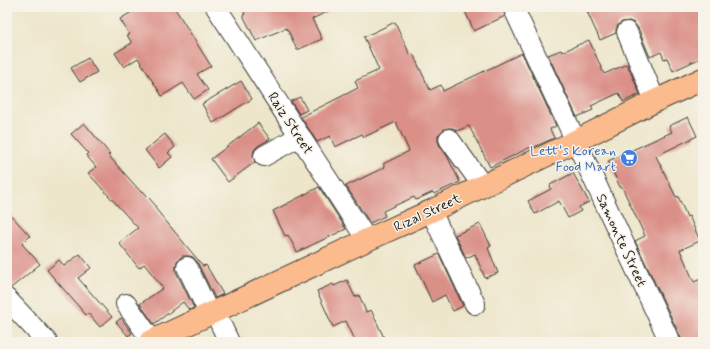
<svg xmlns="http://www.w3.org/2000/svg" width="710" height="349" font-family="Mynerve,sans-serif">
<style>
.building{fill:#da8f87}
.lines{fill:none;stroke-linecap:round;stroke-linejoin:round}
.minor-casing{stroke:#3b3a36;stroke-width:22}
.major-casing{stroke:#3b3a36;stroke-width:24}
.minor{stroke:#fff;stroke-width:20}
.major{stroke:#fbbb8d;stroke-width:22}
.labels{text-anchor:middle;stroke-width:3;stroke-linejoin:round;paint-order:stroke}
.street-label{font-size:14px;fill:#1c1c1c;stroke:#f7f3e8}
.shop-label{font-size:14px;fill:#366cbe;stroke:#f7f3e8;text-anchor:end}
</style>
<rect width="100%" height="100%" fill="#f7f3e8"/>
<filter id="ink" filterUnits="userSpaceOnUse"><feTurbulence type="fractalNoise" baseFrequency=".025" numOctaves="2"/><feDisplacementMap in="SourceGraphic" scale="8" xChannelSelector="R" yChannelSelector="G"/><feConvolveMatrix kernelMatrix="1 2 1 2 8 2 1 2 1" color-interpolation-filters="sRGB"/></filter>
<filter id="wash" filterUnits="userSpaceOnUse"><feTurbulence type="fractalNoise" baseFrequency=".012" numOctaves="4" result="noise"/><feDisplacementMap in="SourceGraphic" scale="16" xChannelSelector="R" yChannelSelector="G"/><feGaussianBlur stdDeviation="0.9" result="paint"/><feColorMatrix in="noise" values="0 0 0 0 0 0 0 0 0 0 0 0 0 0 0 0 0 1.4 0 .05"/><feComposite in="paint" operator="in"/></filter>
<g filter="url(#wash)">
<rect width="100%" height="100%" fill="#ede6ca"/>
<g id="blocks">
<g class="building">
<path d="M140,7H174L211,66L197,74L208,90L194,99L183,83L162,96L138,58L124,67L115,53L132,43L127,35L129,34L120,19Z"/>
<path d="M241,7H337L312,19L322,39L297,50L288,30H287L286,28L256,41L243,15L245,14Z"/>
<path d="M463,7H502L505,16L474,31Z"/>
<path d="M585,7H703V57L673,71L667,58L664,59L661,52L650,57L638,28L634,23L629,21L622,22L618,25L616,30V33L600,40Z"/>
<path d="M395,22L410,55L413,54L430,90L441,85L443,91L522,53L556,126L550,129L554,138L534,147L533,146L490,167L469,126L457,131L453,128H448L443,130L438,135V141L440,146L447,156L460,182L434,194L433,192L416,200L414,197L383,211L385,216L370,223L346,186L385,167L383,164L409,151L396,122L364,137L362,134L335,147L330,136L317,142L301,117L358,88L355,81L379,70L364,37Z"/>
<path d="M589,40L604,74L627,64L640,94L623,102L619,93L591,106L593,110L577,117L548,55L561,50L562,52Z"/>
<path d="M88,58L97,72L80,82L71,68Z"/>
<path d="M241,81L252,99L213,123L202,104Z"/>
<path d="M300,97L307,110L299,114L291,101Z"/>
<path d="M688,117L697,136L656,156L676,197L678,196L687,217L689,216L700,241L680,250L694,282L703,278V342H683L635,241L645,236L622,187H620L608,161L672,132L669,126Z"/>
<path d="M84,123L110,154L108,155L141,192L143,191L156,206L155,208L203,266L206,265L223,294L215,298L197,262L193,257L188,256H182L177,261L176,266V272L194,308L189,310L183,302L154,324L140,304L163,288L144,264L139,268L119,243L138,228L88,173L96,167L86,155L88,153L71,134Z"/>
<path d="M258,123L270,139L258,146L254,150L253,156L255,162L228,182L211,159Z"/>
<path d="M165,134L175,147L168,153L172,157L159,168L145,150Z"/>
<path d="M573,173L589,202L579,207L581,211L568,218L559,201L535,214L528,201L551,189L550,185Z"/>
<path d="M319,187L346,229L297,252L288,235L285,236L273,211Z"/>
<path d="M7,211L30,236L22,244L40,264L11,288H7Z"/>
<path d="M480,224L491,246L488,248L498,273L485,278L475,254L466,258L455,235Z"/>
<path d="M80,254L91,268L78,278L112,317L100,327L88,313L86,315L47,270L59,260L64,266Z"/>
<path d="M439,254L463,306L453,311L445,295L432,302L415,265Z"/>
<path d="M347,280L355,297L359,295L366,312L371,310L386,342H356L346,321L333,327L317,291L333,284L334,286Z"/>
<path d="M121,318L132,333L128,336L116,322Z"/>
</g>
</g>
</g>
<g filter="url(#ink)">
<use href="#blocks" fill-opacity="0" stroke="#3b3a36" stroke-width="1"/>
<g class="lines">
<g class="minor-casing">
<g id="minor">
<path d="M216,7L367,240"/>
<path d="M513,7L670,342"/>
<path d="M627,32L655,101"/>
<path d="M449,139L483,186"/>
<path d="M264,156L300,136"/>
<path d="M431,211L475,304"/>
<path d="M187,267L209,313"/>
<path d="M7,299L47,342"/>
<path d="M126,304L152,341"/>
<path d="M215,312L229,342"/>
</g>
</g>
<g class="major-casing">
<path id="major" d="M150,342L367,240L431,211L576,141L655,101L703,79"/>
</g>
<use href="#minor" class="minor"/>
<use href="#major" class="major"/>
</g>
</g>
<defs>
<g id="supermarket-disc" transform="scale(0.9)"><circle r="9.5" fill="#3f7fe0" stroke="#f7f3e8"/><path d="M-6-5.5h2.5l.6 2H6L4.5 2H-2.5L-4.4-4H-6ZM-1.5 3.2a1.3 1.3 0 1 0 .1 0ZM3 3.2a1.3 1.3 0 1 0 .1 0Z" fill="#fff"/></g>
</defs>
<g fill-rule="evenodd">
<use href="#supermarket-disc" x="629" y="158"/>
</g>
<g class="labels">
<g class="street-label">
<text transform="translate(291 123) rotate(57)" y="5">Raiz Street</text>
<text transform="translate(427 212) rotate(-25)" y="5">Rizal Street</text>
<text transform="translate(622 240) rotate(65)" y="5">Samonte Street</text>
</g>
<g class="shop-label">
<text x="616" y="155">Lett's Korean<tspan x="616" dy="16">Food Mart</tspan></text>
</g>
</g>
<rect width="710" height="349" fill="none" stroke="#f7f3e8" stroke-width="24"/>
</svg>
